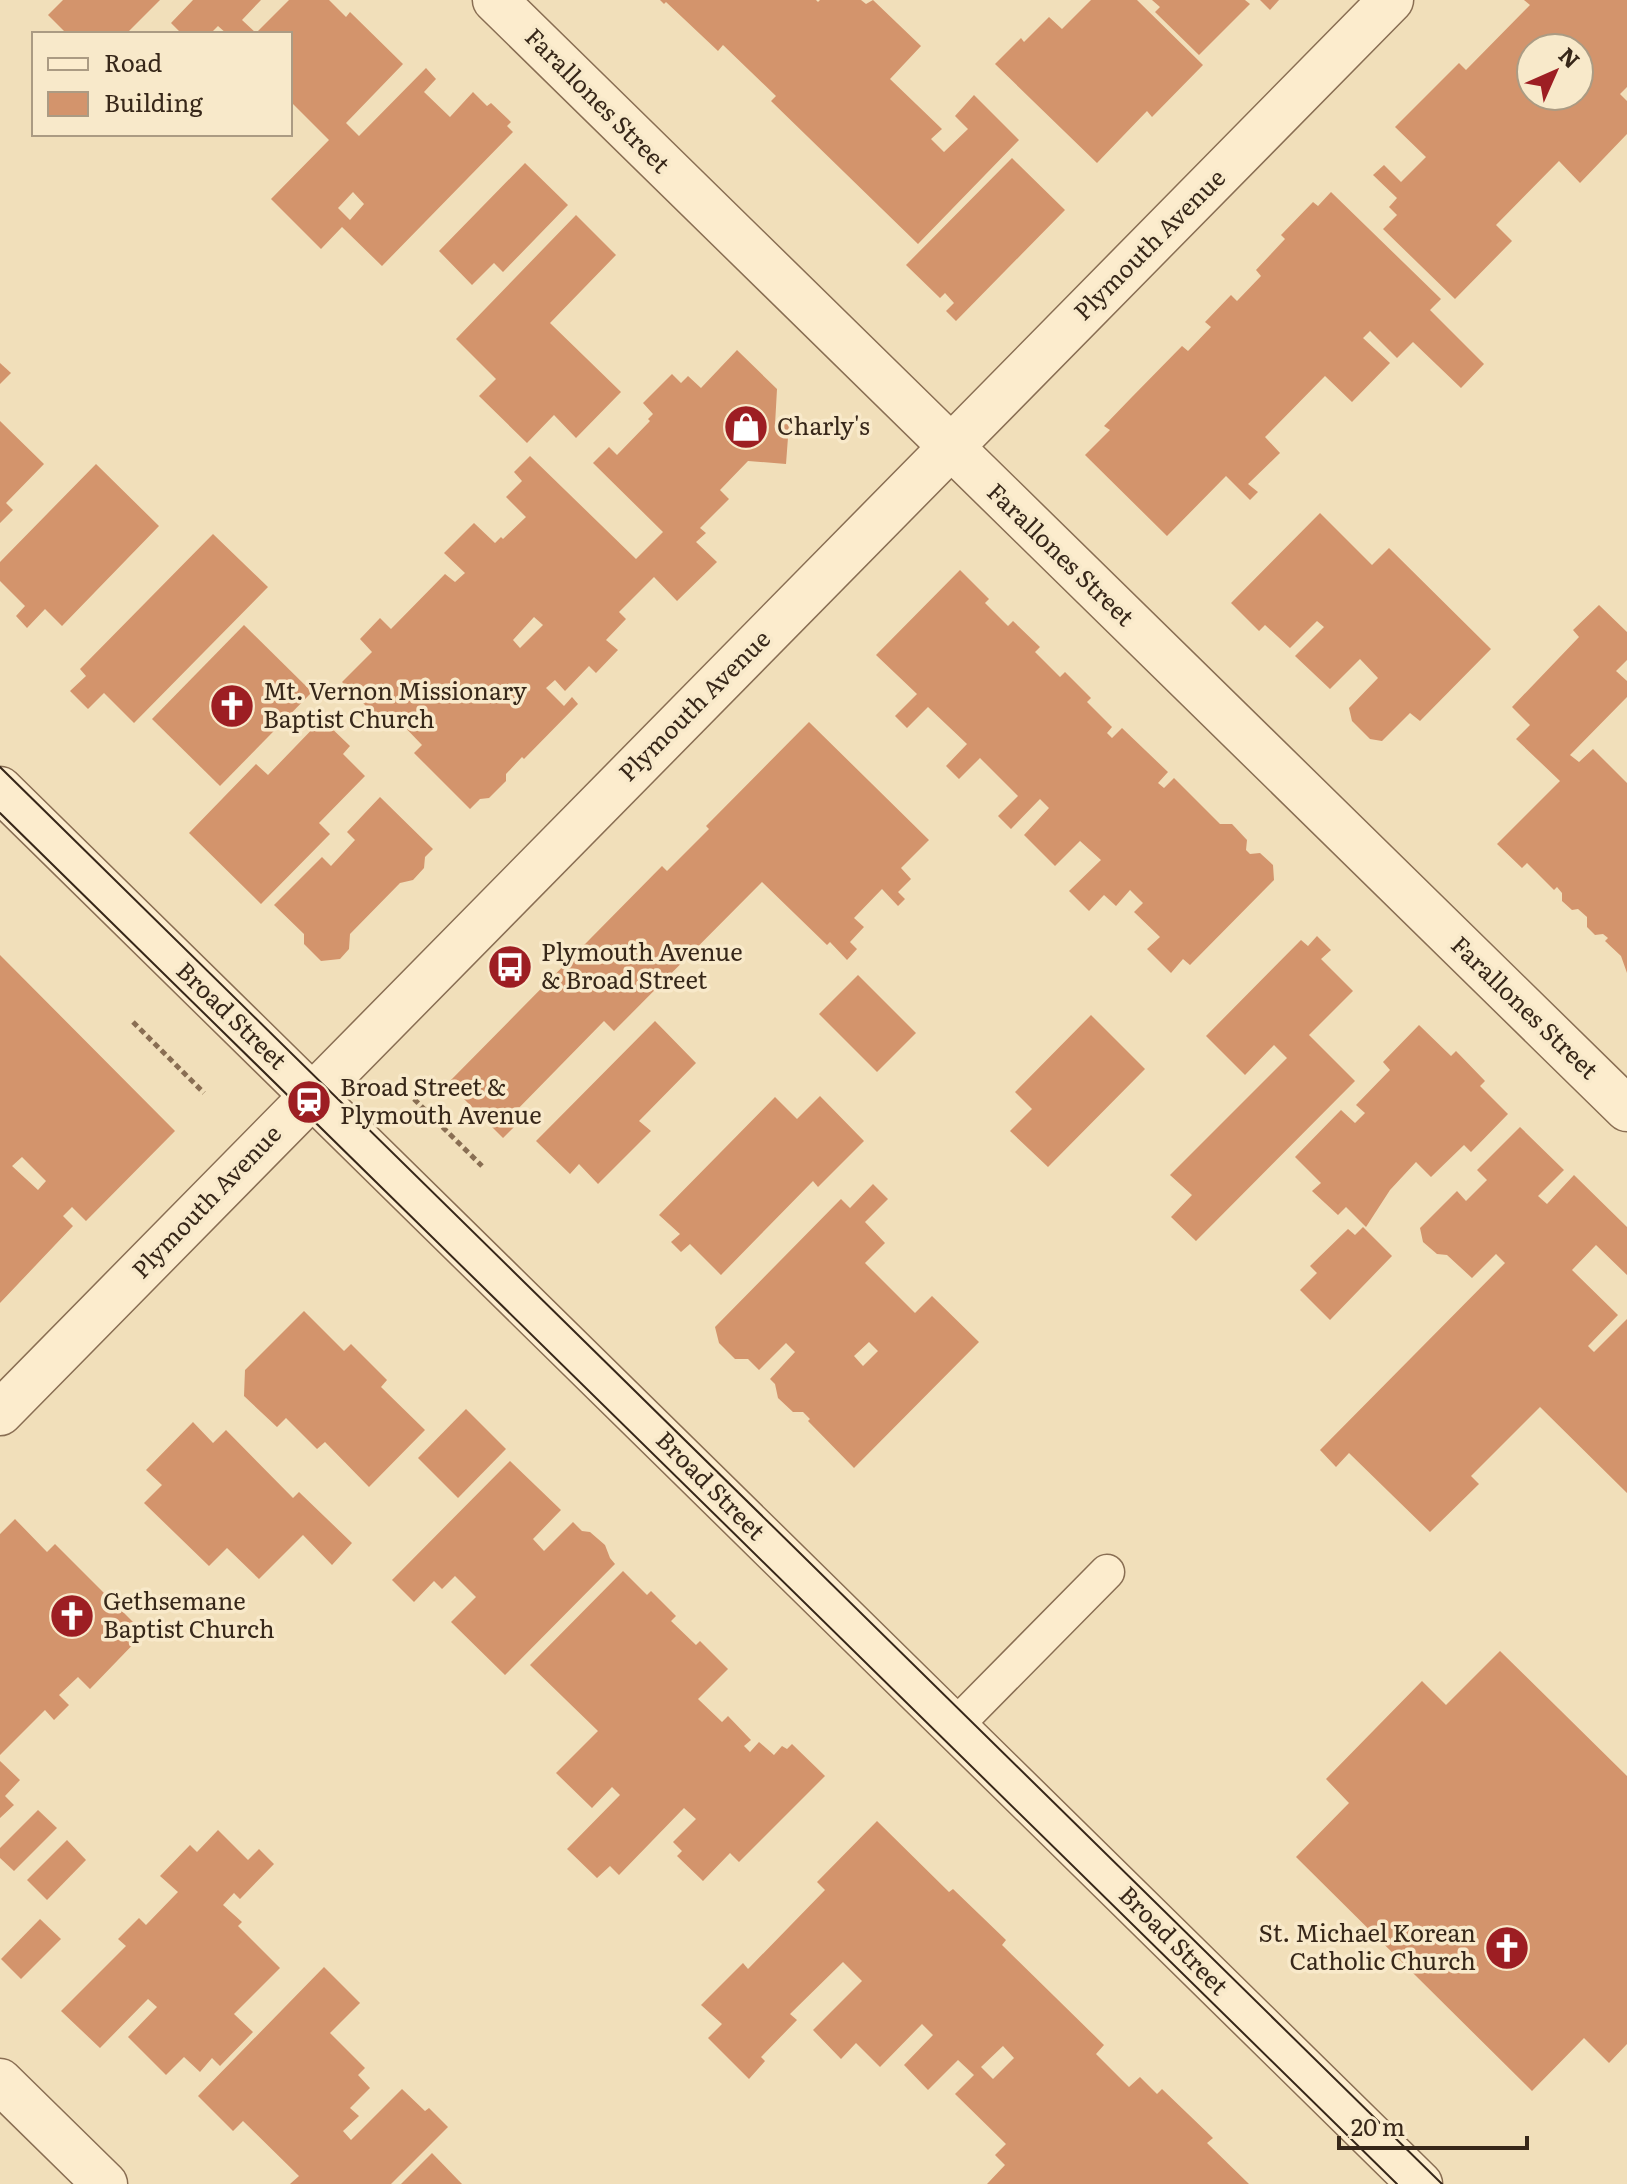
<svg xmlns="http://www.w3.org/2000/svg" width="1627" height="2184" font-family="Literata,serif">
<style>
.building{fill:#d3946c;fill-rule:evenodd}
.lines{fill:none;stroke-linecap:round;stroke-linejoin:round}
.service-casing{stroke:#896e53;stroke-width:37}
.minor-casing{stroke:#896e53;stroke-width:47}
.tertiary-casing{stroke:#896e53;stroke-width:47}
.path{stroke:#896e53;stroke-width:5;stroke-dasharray:6 4;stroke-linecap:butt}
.service{stroke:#fceccd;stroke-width:34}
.minor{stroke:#fceccd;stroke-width:44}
.tertiary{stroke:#fceccd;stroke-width:44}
.tram{stroke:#372719;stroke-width:2}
.labels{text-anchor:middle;stroke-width:7;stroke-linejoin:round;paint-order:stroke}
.street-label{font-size:24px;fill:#372719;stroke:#f8e9ca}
.poi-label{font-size:24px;fill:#372719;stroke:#f8e9ca;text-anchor:start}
</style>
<rect width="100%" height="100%" fill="#f1dfba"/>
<g class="building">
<path d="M63,0H160L126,34H67L48,15Z"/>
<path d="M193,0H261L242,20L256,33L289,0H329L346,17L350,12L403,64L346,123L359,136L426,68L436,79L424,92L450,117L473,92L487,106L491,103L511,122L507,126L513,132L382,266L342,227L321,249L271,199L329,140L290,101V34H227L218,26L210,34H182L171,23ZM353,192L364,204L350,220L338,208Z"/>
<path d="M660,0H816L818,2L820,0H861L866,4L873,0L921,46L890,79L942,129L931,139L944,152L968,129L955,116L974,95L1019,140L918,244L771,101L776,96L723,45L718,51L666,2L664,4Z"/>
<path d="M1091,0H1137L1203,65L1152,117L1147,111L1097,163L995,64L1021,38L1024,42L1049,17L1062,29Z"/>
<path d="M1152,0H1245L1250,4L1199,55L1155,12L1160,7Z"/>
<path d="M1260,0H1279L1270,10Z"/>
<path d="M1524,0H1627V87L1620,94L1627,101V134L1580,183L1559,161L1496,225L1512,241L1455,299L1383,229L1397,215L1389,207L1397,198L1373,175L1384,165L1401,182L1426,157L1395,127L1459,63L1466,70L1530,5ZM1531,48H1579V96H1531Z"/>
<path d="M1012,158L1065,210L956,321L946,311L954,303L945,293L940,298L906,265Z"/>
<path d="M525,163L568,205L503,272L494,263L472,285L439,251Z"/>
<path d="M1331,192L1441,299L1430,310L1484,364L1461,388L1413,342L1397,358L1370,331L1363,338L1390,363L1352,402L1325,376L1265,437L1280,453L1248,484L1258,492L1250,500L1226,476L1167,536L1085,455L1110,430L1104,426L1131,398L1182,346L1188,351L1211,327L1205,322L1231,295L1237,301L1261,276L1256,270L1285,239L1281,235L1313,202L1318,206Z"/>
<path d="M576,215L616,255L550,323L621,392L576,438L554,415L527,443L479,396L496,379L456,339Z"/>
<path d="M737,350L777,389L775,425L789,424L786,464L748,461L720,490L729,499L700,528L706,533L696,542L717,562L677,601L654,577L619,612L626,619L606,640L618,650L596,673L589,666L565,691L555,680L546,688L564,706L572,697L578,704L524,759L522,757L506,774V781L489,798L480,799L470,809L414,753L422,745L398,720L389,729L342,682L372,652L360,639L380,618L391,629L445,574L455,582L465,573L444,553L474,523L495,543L501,537L503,539L526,517L506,497L522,481L514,472L530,456L636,559L663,532L593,463L609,447L617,455L650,421L648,419L653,414L643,403L672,374L681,383L688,376L701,388ZM534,617L543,625L520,648L513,640Z"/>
<path d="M0,363L11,373L0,384Z"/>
<path d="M0,421L44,464L6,503L13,510L0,523Z"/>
<path d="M96,464L159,526L62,626L45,609L27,628L16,616L25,606L0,581V562Z"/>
<path d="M1320,513L1372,565L1389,548L1491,649L1420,721L1410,713L1382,741L1370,739L1352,721L1349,708L1378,678L1360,659L1330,689L1295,656L1324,627L1317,621L1290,648L1265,625L1259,631L1231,603Z"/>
<path d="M213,534L268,587L134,723L104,693L88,709L70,691L86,676L80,669Z"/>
<path d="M960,570L989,599L985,603L1008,626L1013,621L1040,647L1035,652L1060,677L1065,672L1091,698L1087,702L1112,727L1107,733L1112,738L1122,728L1168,772L1158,783L1164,788L1174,778L1220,824H1232L1247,840L1246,850L1250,854L1260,853L1273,865L1274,880L1190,965L1183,959L1171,973L1147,949L1160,937L1134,912L1143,903L1130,890L1116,906L1104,895L1089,911L1069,891L1101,860L1080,841L1055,866L1024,835L1049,808L1040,799L1011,829L998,816L1018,796L980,758L959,779L946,766L967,744L928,707L907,728L895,716L917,694L876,655Z"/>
<path d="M1599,605L1627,632V660L1616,671L1627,681V697L1570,755L1579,762L1593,749L1627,783V973L1621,956L1605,941L1608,938L1603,934L1595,935L1587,927V917L1578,909L1572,910L1562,901V893L1557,887L1554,890L1527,863L1522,868L1497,844L1560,781L1516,739L1530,725L1512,707L1579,637L1573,630Z"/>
<path d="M244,625L312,692L220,786L152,719Z"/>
<path d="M322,719L350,746L343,754L365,776L319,823L330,834L261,904L189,833L256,764L268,775Z"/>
<path d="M809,722L929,840L901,868L911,879L898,892L905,899L898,906L882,889L854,918L864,927L850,942L857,949L847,960L830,942L827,945L762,882L614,1031L604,1021L510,1117L517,1124L503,1138L448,1083L662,866L667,871L709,829L706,826Z"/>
<path d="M380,797L433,849L425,857L424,868L413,880L400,883L350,934L349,949L340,959L321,961L304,944V934L274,905L322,857L331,866L355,840L347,832Z"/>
<path d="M1317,936L1331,950L1321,959L1353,991L1309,1035L1355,1081L1196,1241L1171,1217L1192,1195L1170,1175L1287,1058L1274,1045L1245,1075L1206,1036L1301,940L1308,946Z"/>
<path d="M0,955L175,1131L86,1221L72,1207L63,1216L73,1226L0,1303ZM22,1157L46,1181L38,1190L12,1166Z"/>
<path d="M858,975L916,1033L877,1072L819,1014Z"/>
<path d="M1091,1015L1145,1069L1048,1167L1010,1131L1032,1109L1015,1092Z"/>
<path d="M655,1021L696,1063L639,1121L651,1131L598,1184L579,1164L570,1174L536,1141Z"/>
<path d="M1419,1025L1451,1056L1456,1051L1485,1081L1480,1086L1508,1114L1471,1152L1464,1145L1431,1177L1416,1162L1390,1190L1366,1227L1346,1207L1338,1215L1312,1191L1321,1183L1295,1157L1341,1110L1355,1123L1365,1113L1356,1105L1390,1070L1383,1062Z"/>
<path d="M820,1096L864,1141L818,1187L813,1181L721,1275L690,1244L681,1252L671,1242L680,1234L659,1215L775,1097L797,1119Z"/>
<path d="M1520,1127L1564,1170L1538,1196L1547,1204L1574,1175L1627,1227V1275L1596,1245L1572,1270L1618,1315L1588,1346L1594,1352L1627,1319V1493L1540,1407L1471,1476L1479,1484L1430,1532L1349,1453L1336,1467L1320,1450L1505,1263L1496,1254L1472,1278L1447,1255L1437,1254L1423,1242L1420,1228L1457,1191L1466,1201L1487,1180L1477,1170Z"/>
<path d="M873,1184L888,1199L865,1222L885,1243L865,1263L915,1313L932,1296L979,1342L854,1468L808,1421L810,1419L803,1412H793L778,1398L775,1384L770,1379L795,1352L786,1343L759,1370L748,1359H735L719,1343L715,1327L841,1199L850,1208ZM869,1342L878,1351L863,1366L854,1356Z"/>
<path d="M1363,1227L1392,1256L1330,1320L1300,1290L1317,1273L1310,1266L1348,1229L1355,1235Z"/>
<path d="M304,1311L344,1351L351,1344L387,1380L381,1387L425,1430L369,1487L325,1442L317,1449L286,1418L277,1427L244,1396L245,1370Z"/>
<path d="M466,1409L506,1449L458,1498L418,1458Z"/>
<path d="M193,1422L213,1443L226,1430L293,1498L299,1492L352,1543L332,1565L303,1535L259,1579L227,1548L209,1566L144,1503L162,1485L146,1470Z"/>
<path d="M510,1461L561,1510L533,1539L544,1551L573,1522L582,1531L590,1532L605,1545L610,1558L615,1564L505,1675L451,1622L476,1597L455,1576L442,1589L434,1581L414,1602L392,1580Z"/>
<path d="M15,1519L47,1552L55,1544L144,1633L90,1689L78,1677L59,1695L69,1705L54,1720L45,1710L0,1755V1534Z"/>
<path d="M623,1571L647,1595L651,1591L676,1616L671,1621L696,1645L700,1641L728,1669L698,1699L722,1722L728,1716L751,1740L744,1746L750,1752L759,1742L774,1755L782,1746L787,1749L792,1744L825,1776L739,1862L730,1853L703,1881L677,1856L682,1851L673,1842L696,1819L684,1808L619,1875L610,1866L597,1878L567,1849L620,1795L612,1787L592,1808L556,1773L598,1731L530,1665Z"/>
<path d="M1500,1651L1627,1776V2044L1609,2063L1584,2038L1532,2091L1296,1857L1349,1803L1326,1779L1422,1681L1446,1705Z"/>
<path d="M0,1761L20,1780L5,1796L14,1805L0,1818Z"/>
<path d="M38,1810L57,1828L14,1871L0,1858V1848Z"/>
<path d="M877,1821L949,1892L953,1889L1006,1940L1002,1945L1104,2045L1096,2054L1129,2087L1140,2077L1157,2094L1162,2089L1213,2138L1207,2143L1249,2184H987L1005,2165L995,2155L1006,2144L955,2094L974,2075L958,2060L928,2090L904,2065L933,2035L922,2024L880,2067L856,2043L841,2059L813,2030L862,1981L843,1962L790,2014L797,2020L761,2057L765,2061L749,2079L708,2038L722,2024L701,2005L743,1963L748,1969L825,1890L817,1882ZM1003,2046L1014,2058L993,2079L981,2067Z"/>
<path d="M218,1830L248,1860L259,1849L274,1864L240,1899L234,1893L223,1905L242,1922L238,1926L280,1968L234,2014L253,2032L220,2066L212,2058L200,2072L184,2057L166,2075L128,2037L157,2007L148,1999L100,2048L61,2011L126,1946L118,1939L139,1918L146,1925L178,1892L160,1876L190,1845L197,1852Z"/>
<path d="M67,1840L86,1860L47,1900L27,1880Z"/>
<path d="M40,1919L61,1939L21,1979L1,1959Z"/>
<path d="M324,1967L360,2003L330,2033L365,2068L358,2075L370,2088L350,2108L359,2116L343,2131L351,2140L402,2089L425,2111L429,2108L448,2127L391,2184H290L299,2176L243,2121L233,2131L198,2096Z"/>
<path d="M432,2153L462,2184H401Z"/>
</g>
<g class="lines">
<g class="service-casing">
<path id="service" d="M954,1727L1107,1572"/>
</g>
<g class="minor-casing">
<g id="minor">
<path d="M495,0L1627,1109"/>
<path d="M0,2081L105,2184"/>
</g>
</g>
<g class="tertiary-casing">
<g id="tertiary">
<path d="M0,789L1420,2184"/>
<path d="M0,1413L1391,0"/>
</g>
</g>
<g class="path">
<path d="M133,1022L204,1093"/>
<path d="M414,1099L482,1166"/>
</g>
<use href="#service" class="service"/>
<use href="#minor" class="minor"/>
<use href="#tertiary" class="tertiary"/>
<g class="tram">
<path d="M0,767L1442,2184"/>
<path d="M0,813L1397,2184"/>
</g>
</g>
<defs>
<g id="shop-disc" transform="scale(2.3)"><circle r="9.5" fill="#9d1e23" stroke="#f8e9ca"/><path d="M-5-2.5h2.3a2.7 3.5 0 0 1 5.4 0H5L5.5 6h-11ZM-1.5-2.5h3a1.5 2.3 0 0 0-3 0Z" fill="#fff"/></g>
<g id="church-disc" transform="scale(2.3)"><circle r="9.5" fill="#9d1e23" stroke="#f8e9ca"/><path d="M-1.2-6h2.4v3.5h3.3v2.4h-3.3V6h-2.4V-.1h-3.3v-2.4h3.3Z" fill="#fff"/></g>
<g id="bus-disc" transform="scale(2.3)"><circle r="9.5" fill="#9d1e23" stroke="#f8e9ca"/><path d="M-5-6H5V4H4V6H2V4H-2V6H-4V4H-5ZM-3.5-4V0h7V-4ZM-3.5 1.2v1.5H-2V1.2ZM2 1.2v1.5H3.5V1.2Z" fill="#fff"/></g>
<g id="station-disc" transform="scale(2.3)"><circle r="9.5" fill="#9d1e23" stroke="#f8e9ca"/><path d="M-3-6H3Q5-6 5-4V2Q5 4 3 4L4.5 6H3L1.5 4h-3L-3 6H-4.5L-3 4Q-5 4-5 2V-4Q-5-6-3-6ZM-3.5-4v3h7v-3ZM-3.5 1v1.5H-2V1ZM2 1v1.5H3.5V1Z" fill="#fff"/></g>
</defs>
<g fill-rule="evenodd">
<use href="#shop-disc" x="746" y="427"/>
<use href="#church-disc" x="232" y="706"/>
<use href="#bus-disc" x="510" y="967"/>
<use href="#station-disc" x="309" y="1102"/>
<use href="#church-disc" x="72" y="1616"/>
<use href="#church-disc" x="1507" y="1948"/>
</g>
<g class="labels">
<g class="street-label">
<text transform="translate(597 101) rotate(45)" y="8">Farallones Street</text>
<text transform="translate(1150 245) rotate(-45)" y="8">Plymouth Avenue</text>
<text transform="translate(1060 555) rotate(44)" y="8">Farallones Street</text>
<text transform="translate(695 706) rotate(-45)" y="8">Plymouth Avenue</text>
<text transform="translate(1524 1008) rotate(44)" y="8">Farallones Street</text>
<text transform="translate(231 1016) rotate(44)" y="8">Broad Street</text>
<text transform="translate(207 1202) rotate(-46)" y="8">Plymouth Avenue</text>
<text transform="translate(710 1486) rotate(45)" y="8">Broad Street</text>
<text transform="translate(1173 1941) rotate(45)" y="8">Broad Street</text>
</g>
<g class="poi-label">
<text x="777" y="435">Charly's</text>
<text x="263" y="700">Mt. Vernon Missionary<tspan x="263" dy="28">Baptist Church</tspan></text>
<text x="541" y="961">Plymouth Avenue<tspan x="541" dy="28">&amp; Broad Street</tspan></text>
<text x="340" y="1096">Broad Street &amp;<tspan x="340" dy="28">Plymouth Avenue</tspan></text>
<text x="103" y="1610">Gethsemane<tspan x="103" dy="28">Baptist Church</tspan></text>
<text x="1476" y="1942" text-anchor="end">St. Michael Korean<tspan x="1476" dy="28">Catholic Church</tspan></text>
</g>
</g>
<rect x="32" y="32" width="260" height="104" fill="#f8e9ca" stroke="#ab9b83" stroke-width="2"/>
<rect x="48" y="58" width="40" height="12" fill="#fceccd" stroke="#ab9b83" stroke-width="2"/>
<text x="104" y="72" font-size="24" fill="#372719">Road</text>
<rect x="48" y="92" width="40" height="24" fill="#d3946c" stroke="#ab9b83" stroke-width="2"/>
<text x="104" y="112" font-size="24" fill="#372719">Building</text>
<g transform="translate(1555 72) rotate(45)"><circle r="38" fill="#f8e9ca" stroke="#ab9b83" stroke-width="2"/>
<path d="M0-6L14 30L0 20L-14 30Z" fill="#9d1e23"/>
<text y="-12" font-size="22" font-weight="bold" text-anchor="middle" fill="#372719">N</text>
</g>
<path d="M1339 2136v12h188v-12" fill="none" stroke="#372719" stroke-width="4"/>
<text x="1351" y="2136" font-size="24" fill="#372719" stroke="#f8e9ca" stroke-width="6" paint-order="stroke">20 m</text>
</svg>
